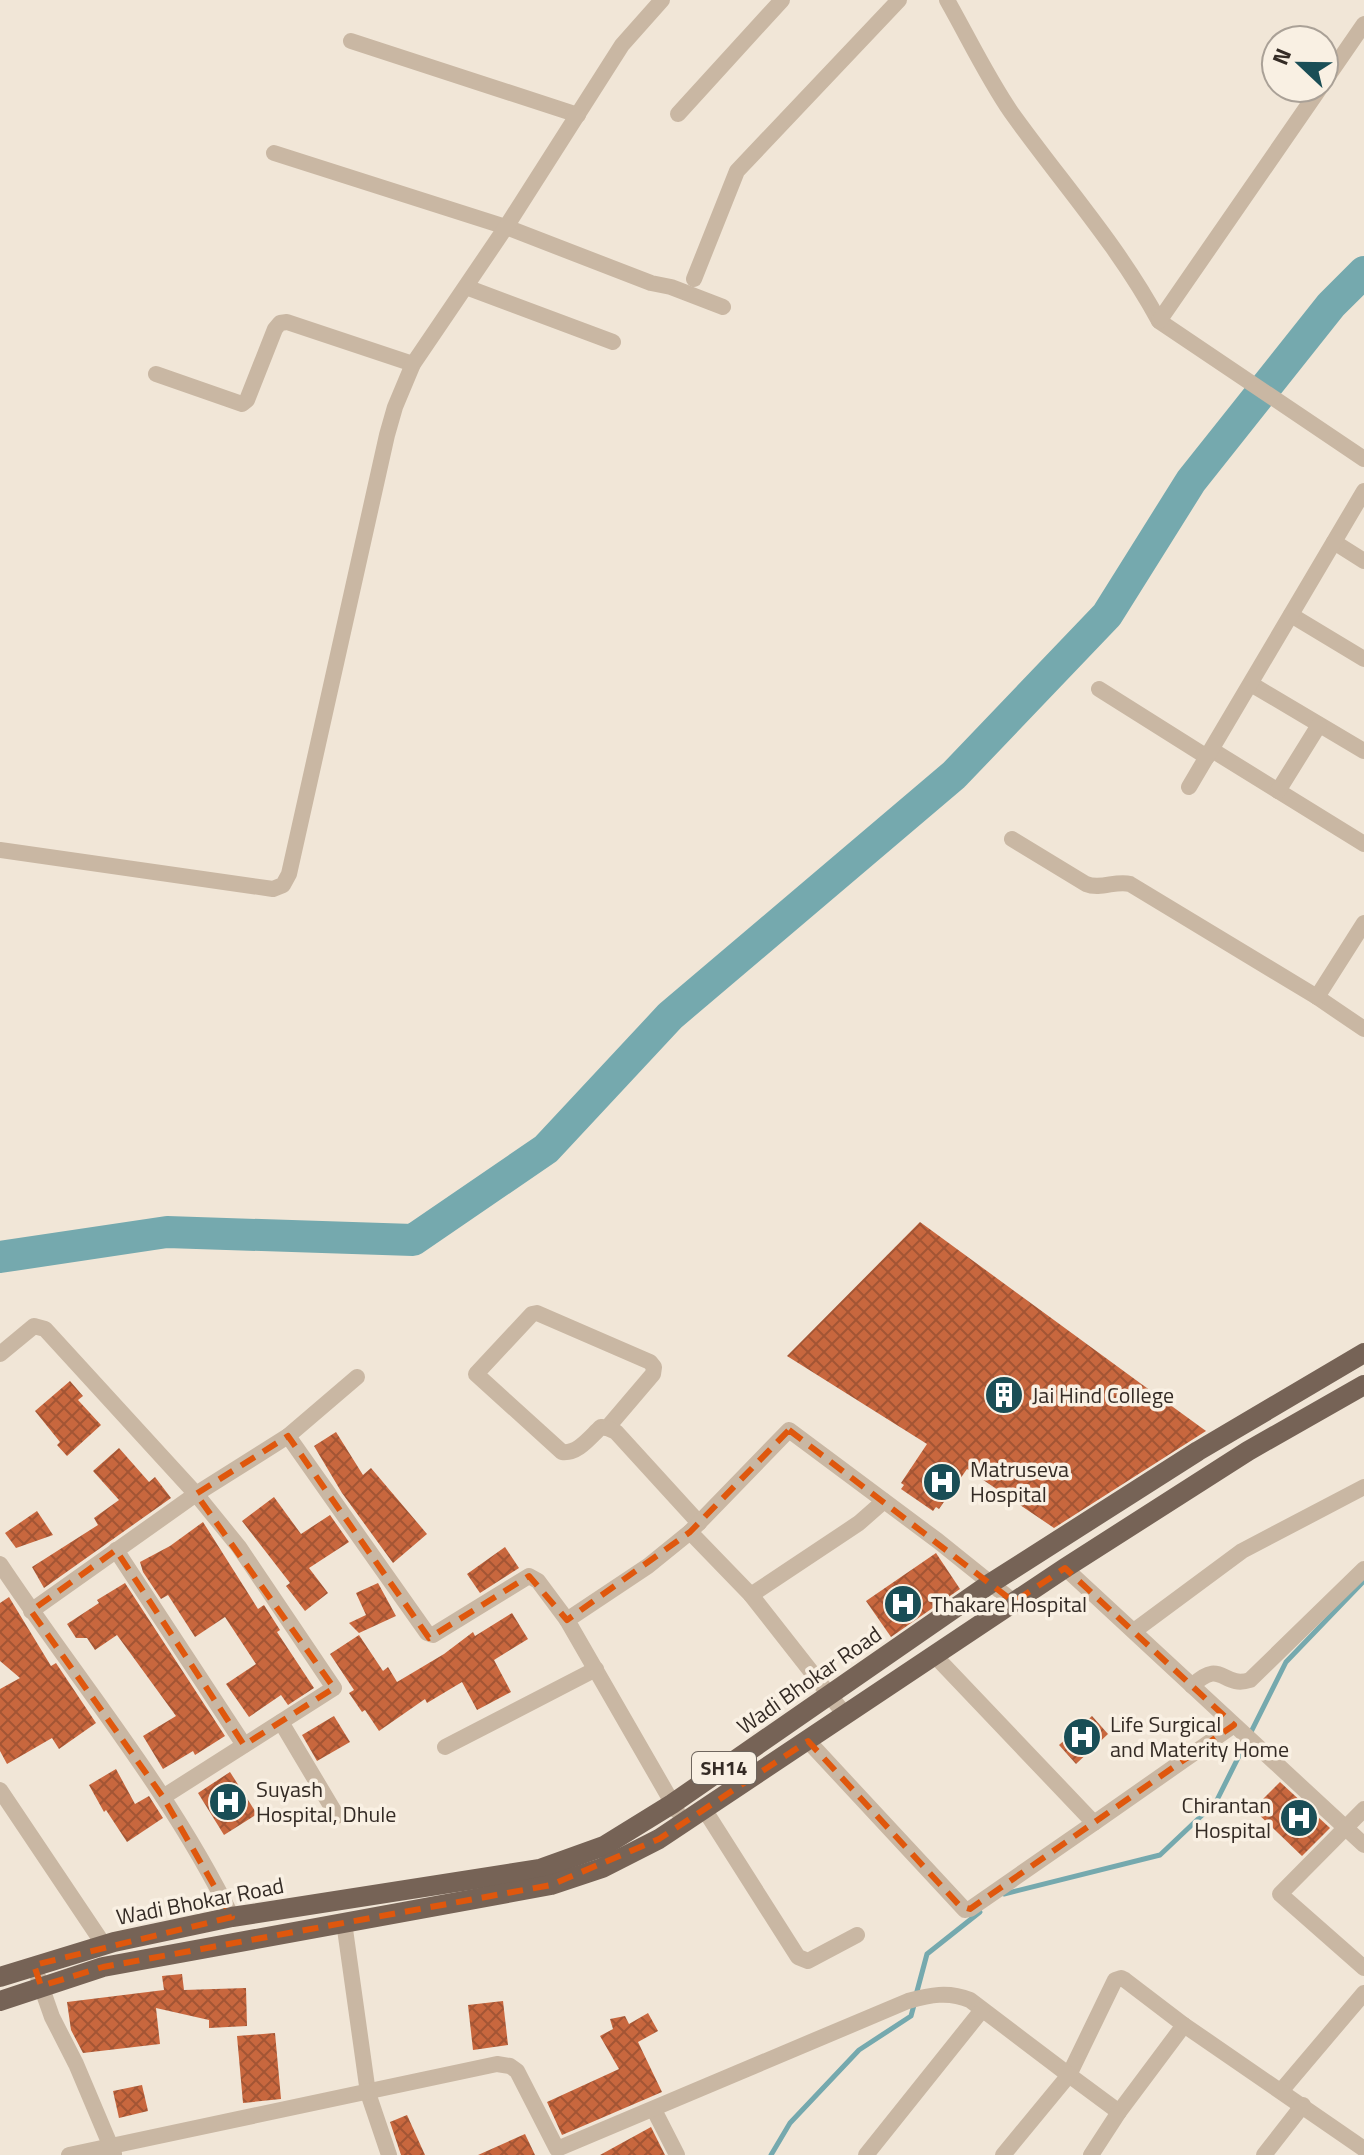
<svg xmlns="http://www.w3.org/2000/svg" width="1364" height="2155" font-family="'Titillium Web',sans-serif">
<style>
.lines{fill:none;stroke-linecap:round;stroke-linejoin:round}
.stream{stroke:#75a9ae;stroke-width:5}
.river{stroke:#75a9ae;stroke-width:32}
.building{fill:url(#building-cross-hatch)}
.minor{stroke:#c9b7a3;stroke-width:16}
.primary{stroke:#766356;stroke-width:20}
.marked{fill:none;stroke:#df570d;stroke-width:6;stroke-dasharray:16 10;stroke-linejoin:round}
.labels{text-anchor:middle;stroke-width:7;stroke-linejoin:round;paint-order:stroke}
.shield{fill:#f9f0e3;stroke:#6f665e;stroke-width:2}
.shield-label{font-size:20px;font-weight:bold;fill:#342b25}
.poi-label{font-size:22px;fill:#342b25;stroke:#f9f0e3;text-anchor:start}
.street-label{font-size:22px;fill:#342b25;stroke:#f9f0e3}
</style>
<defs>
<pattern id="building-cross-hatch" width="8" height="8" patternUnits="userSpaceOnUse" patternTransform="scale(2)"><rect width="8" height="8" fill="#c8673e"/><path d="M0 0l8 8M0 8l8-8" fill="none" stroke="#a35534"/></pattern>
</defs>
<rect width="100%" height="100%" fill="#f1e6d7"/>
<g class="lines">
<g class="stream">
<path d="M1004,1894L1160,1855L1216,1802L1286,1662L1364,1581"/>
<path d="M916,1995L927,1954L980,1912"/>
<path d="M771,2155L790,2123L859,2050L911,2016L914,2005"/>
</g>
<path class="river" d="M0,1257L167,1232L413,1240L546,1149L670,1016L954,775L1107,615L1191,481L1331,305L1364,272"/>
</g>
<g class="building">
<path d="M920,1222L1140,1383L1206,1431L1054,1528L967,1469L939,1509L936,1507L933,1511L901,1489L904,1485L901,1483L927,1444L787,1356Z"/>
<path d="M70,1381L83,1396L78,1400L101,1425L67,1456L57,1445L60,1442L35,1411Z"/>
<path d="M336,1432L363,1475L371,1468L427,1534L393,1563L342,1493L314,1446Z"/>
<path d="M119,1448L149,1482L155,1477L171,1498L44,1588L32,1567L98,1525L94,1518L119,1500L93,1471Z"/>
<path d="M274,1497L301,1534L330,1515L349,1542L309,1568L328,1593L305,1611L286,1586L290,1583L242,1521Z"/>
<path d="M37,1511L53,1535L16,1548L5,1533Z"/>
<path d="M203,1522L258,1609L264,1605L280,1630L277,1632L314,1688L288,1705L281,1695L249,1717L226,1684L256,1664L225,1617L195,1637L168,1595L161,1599L143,1572L140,1562L170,1546Z"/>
<path d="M505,1547L519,1568L480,1593L467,1574Z"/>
<path d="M936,1553L960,1589L891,1637L866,1601Z"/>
<path d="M125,1583L225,1736L195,1755L193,1751L163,1769L143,1736L176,1716L117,1635L95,1650L87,1638H76L67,1624L99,1603L97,1600Z"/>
<path d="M378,1583L396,1616L359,1633L349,1623L366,1615L356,1593Z"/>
<path d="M9,1597L51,1666L56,1663L96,1723L59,1749L52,1738L7,1764L0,1751V1689L20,1678L0,1661V1603Z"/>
<path d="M512,1613L528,1639L494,1660L511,1692L477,1710L462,1682L427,1703L425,1699L379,1731L365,1710L362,1712L349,1693L354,1690L330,1654L359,1635L383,1671L388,1667L397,1682L444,1654L473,1632L475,1636Z"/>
<path d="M334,1716L350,1742L317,1761L302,1735Z"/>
<path d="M1092,1716L1108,1734L1076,1764L1059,1745Z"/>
<path d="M116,1769L135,1804L149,1796L163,1818L127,1842L106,1810L104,1812L89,1785Z"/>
<path d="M230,1772L257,1814L224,1835L198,1793Z"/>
<path d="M1280,1782L1330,1828L1302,1856L1253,1809Z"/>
<path d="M182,1974L184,1990L246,1988L247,2026L209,2028V2020L156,2008L160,2044L83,2053L71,2030L67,2002L164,1990L162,1976Z"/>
<path d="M503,2001L508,2045L473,2050L468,2005Z"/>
<path d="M648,2013L658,2031L638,2042L662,2092L562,2135L547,2102L619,2069L600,2036L613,2029L610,2019L625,2016L629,2024Z"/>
<path d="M275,2033L281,2099L243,2103L237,2036Z"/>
<path d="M142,2085L148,2111L119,2118L113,2091Z"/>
<path d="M407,2115L425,2155H401L390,2122Z"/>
<path d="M651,2127L665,2155H600Z"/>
<path d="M525,2134L535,2155H478Z"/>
</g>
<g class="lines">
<g class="minor">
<path d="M947,0C968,37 987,77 1011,112C1061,182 1118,245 1159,321L1364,459"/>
<path d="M351,41L578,115"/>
<path d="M1324,82L1364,24"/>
<path d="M678,114L782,0"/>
<path d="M274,153L506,227L651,283L671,287L723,307"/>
<path d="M694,279L737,171L899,0"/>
<path d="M466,287L613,342"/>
<path d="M1159,321L1320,88"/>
<path d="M156,374L242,404L247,400L275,329L280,323L287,322L413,364"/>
<path d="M1334,542L1364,561"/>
<path d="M1291,615L1364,659"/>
<path d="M1251,684L1364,751"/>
<path d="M1099,689L1207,757"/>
<path d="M1212,750L1364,844"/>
<path d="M1189,787L1364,491"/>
<path d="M1278,791L1319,725"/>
<path d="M1012,839L1086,884C1101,890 1116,880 1130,884L1317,997L1364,1029"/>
<path d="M0,850L273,889L283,885L289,874L387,435L395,407L413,364L506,227L622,45L662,0"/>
<path d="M1317,997L1364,923"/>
<path d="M537,1313L650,1362L654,1367L653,1374L607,1428L601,1427C590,1437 578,1454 562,1452L476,1374L532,1314Z"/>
<path d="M0,1354L34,1326L45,1329L196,1494L239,1547L334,1688L163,1797"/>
<path d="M607,1428L616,1432L699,1523"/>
<path d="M288,1436L427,1633L433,1635L529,1576L538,1581L567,1620"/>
<path d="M116,1550L244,1745"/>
<path d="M0,1564C78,1681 170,1790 232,1917"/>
<path d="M1065,1568L1364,1845"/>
<path d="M751,1595L859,1523L884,1501"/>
<path d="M31,1611L196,1494L288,1436L357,1377"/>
<path d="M1134,1631L1242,1551L1364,1487"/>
<path d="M936,1657L1094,1823L1234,1725"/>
<path d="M1192,1686C1222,1657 1222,1689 1250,1680L1364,1569"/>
<path d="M846,1716L751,1595L690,1532L789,1430L938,1541L1014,1602"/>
<path d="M281,1722L337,1816"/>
<path d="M808,1741L965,1910L970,1909L1094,1823"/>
<path d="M445,1747L596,1669"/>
<path d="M0,1790L104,1945"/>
<path d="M704,1809L798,1957L808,1961L857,1935"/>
<path d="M1364,1809L1280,1894L1364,1968"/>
<path d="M677,1811L567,1620L648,1566L690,1532"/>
<path d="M344,1922L368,2093L389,2155"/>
<path d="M38,1977L52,2017L76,2064L114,2154"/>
<path d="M1281,2091L1364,1993"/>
<path d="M654,2110L677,2155"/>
<path d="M1119,2112L1069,2075L1115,1980L1121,1978L1125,1980L1184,2025"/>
<path d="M69,2155L497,2064L510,2066L517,2071L557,2149L908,2001C930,1995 948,1991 970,2000L1069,2075L1003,2155"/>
<path d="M866,2155L982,2010"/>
<path d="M1091,2155L1119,2112L1184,2025L1364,2149"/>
<path d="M1264,2155L1303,2105"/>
</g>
<g class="primary">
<path d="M0,1977L114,1942L232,1917L540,1869L604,1846L672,1804L991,1583L1198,1451L1364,1353"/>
<path d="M0,2001L103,1967L551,1885L602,1868L659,1839L1065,1568L1248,1451L1364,1385"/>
</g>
</g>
<path class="marked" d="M789,1430L1014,1602L1065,1568L1234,1725L970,1909L960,1906L808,1741L659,1839L551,1885L103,1967L41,1986L34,1965L232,1917L163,1797L31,1611L116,1550L244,1745L334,1688L196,1494L288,1436L429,1638L529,1576L567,1620L690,1532Z"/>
<defs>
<g id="building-disc" transform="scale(2)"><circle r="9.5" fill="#1a4e56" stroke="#f9f0e3"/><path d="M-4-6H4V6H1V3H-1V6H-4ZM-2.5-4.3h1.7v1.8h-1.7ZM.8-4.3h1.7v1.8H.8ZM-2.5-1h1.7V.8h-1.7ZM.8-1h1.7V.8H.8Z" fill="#fff"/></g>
<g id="hospital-disc" transform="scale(2)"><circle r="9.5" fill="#1a4e56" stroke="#f9f0e3"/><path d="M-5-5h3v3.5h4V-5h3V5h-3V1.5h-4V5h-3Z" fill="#fff"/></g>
</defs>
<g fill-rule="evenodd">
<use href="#building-disc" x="1004" y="1395"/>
<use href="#hospital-disc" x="942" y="1482"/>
<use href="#hospital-disc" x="903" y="1604"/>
<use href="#hospital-disc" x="1082" y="1737"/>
<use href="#hospital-disc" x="228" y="1802"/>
<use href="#hospital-disc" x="1299" y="1818"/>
</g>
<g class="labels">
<rect class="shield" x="692" y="1752" width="64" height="32" rx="6"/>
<g class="shield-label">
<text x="724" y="1775">SH14</text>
</g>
<g class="poi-label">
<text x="1032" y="1403">Jai Hind College</text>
<text x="970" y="1477">Matruseva<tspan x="970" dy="25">Hospital</tspan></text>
<text x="931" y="1612">Thakare Hospital</text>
<text x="1110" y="1732">Life Surgical<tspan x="1110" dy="25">and Materity Home</tspan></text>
<text x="256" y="1797">Suyash<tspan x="256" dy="25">Hospital, Dhule</tspan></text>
<text x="1271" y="1813" text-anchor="end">Chirantan<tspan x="1271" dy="25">Hospital</tspan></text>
</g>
<g class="street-label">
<text transform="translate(809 1680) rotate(-35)" y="8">Wadi Bhokar Road</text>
<text transform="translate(200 1901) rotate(-11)" y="8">Wadi Bhokar Road</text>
</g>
</g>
<g transform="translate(1300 64) rotate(292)"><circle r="38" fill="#f9f0e3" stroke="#aaa197" stroke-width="2"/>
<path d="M0-6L14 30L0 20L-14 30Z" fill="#1a4e56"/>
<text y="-12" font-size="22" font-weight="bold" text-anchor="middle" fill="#342b25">N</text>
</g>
</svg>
